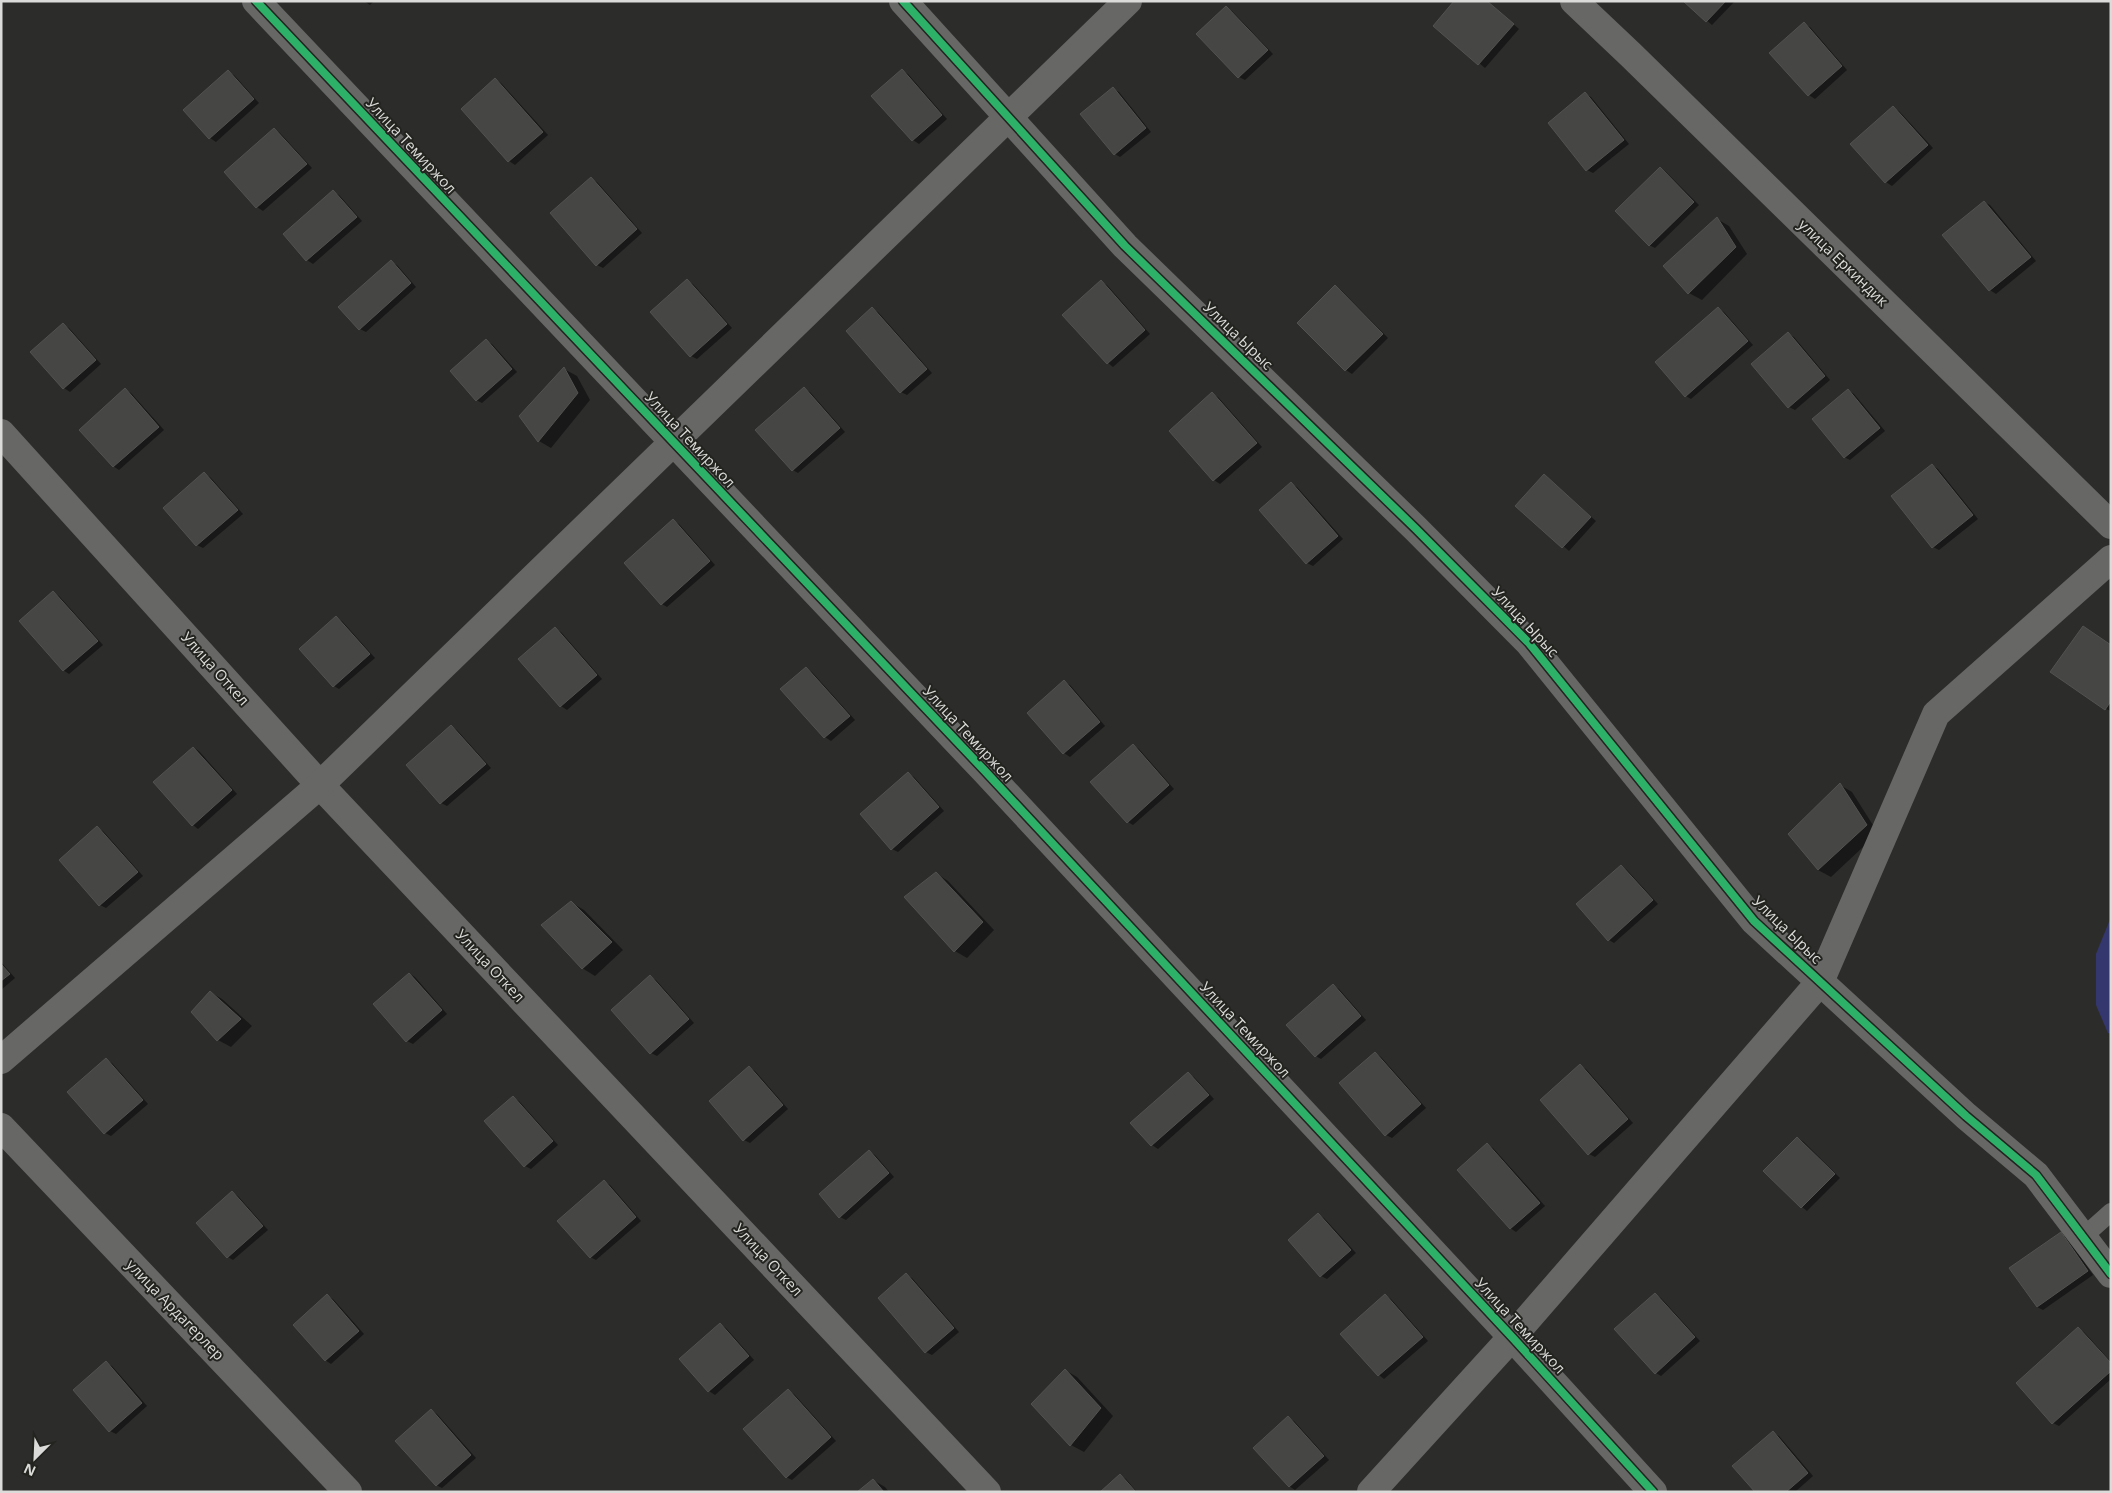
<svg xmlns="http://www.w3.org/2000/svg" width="2112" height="1493" font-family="'Open Sans',sans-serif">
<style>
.water{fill:#34366e}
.shadow{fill:#0007}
.building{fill:#464645;stroke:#525351}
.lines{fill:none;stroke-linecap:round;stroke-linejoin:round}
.service{stroke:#676766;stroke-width:18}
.minor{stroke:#676766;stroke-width:28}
.cycleway-casing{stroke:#232420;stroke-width:11}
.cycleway{stroke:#2db169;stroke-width:8}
.labels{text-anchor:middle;stroke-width:4;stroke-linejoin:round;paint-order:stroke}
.street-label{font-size:15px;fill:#dbdcd9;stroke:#232420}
</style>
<rect width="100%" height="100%" fill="#2c2d2b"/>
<path class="water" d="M2111,917V1034L2108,1033L2096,1005V954Z"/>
<g class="shadow">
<path d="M364,1H374L370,5Z"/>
<path d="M1487,1L1519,29L1485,68L1435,26Z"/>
<path d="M1685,1H1735L1712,25Z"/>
<path d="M1226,8L1232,11L1273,54L1245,80L1239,77Z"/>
<path d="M1804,24L1810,27L1847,70L1815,99L1809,95L1771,53Z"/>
<path d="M903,71L908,74L947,119L919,144L913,140L873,96Z"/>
<path d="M228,72L234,75L259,103L216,142L210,138L185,110Z"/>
<path d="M495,79L501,83L548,135L515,165L509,161L462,109Z"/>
<path d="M1113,89L1119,92L1151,132L1120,157L1115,154Z"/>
<path d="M1585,94L1591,97L1629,144L1593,173L1587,170L1549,123Z"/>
<path d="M1893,108L1899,111L1933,148L1892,186L1886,182Z"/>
<path d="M275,129L280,133L312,168L263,211L257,207L225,172Z"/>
<path d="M1661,168L1666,172L1699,205L1655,248L1649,245Z"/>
<path d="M591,179L597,182L642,233L603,268L597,265Z"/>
<path d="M333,192L339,195L362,221L313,264L307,260L284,235Z"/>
<path d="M1984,202L1990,205L2036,261L1996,294L1990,290L1944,235Z"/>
<path d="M1717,219L1729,226L1747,254L1702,300L1689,293Z"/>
<path d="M391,262L397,265L416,287L366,332L360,329Z"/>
<path d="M687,281L693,284L732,328L697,359L691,356Z"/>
<path d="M1101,282L1107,285L1150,334L1113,367L1108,363Z"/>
<path d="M1335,287L1341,290L1388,338L1352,374L1346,370L1299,323Z"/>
<path d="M1718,308L1724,312L1753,345L1691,399L1686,396Z"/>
<path d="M872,309L878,312L932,373L907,395L901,392Z"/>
<path d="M63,325L69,328L101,364L70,392L64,388Z"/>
<path d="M1789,334L1794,337L1830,380L1795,410L1789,407Z"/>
<path d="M486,341L492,344L517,372L482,403L476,400Z"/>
<path d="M564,369L577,376L590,400L551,448L539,441Z"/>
<path d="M804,389L810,392L845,432L798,473L793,470Z"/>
<path d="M126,390L131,393L164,430L119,470L113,466Z"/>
<path d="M1848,390L1854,394L1885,431L1850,460L1844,457Z"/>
<path d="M1212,394L1218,397L1262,447L1220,484L1214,480L1170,431Z"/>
<path d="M1932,465L1938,469L1978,519L1939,550L1933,547Z"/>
<path d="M204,474L210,477L243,514L203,548L197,545L165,508Z"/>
<path d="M1544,476L1596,521L1569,551L1517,506Z"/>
<path d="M1291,484L1297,487L1343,539L1313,566L1307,563Z"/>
<path d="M673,521L679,524L715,565L667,607L662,604Z"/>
<path d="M53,592L59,596L103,645L69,674L63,670Z"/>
<path d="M336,617L342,621L375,658L339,689L334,686Z"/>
<path d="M555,629L561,632L602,679L567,710L561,706L520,660Z"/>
<path d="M2111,646V711L2106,709Z"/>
<path d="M806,668L812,672L855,720L831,741L825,737L782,689Z"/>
<path d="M1064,682L1070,685L1105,726L1070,757L1064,753L1029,713Z"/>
<path d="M452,727L457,730L491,768L447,806L441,803Z"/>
<path d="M1133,745L1139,749L1174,789L1133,825L1128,822Z"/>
<path d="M194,748L199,751L237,794L198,829L193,825Z"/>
<path d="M908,773L914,777L944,811L898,852L892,849Z"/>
<path d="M1840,785L1852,792L1878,833L1831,877L1818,870Z"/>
<path d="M97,828L103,831L143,876L106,908L100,905Z"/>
<path d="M1622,866L1627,870L1658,904L1614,943L1609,940Z"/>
<path d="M936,873L948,881L994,930L967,958L955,951L906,897Z"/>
<path d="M572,903L584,910L623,950L595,976L582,968Z"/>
<path d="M1,962L15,978L1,990Z"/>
<path d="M410,974L415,977L447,1014L413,1044L407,1041Z"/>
<path d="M650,977L656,980L694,1023L657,1056L651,1053Z"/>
<path d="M1333,985L1339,989L1366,1020L1321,1059L1316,1056Z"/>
<path d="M210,992L222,999L252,1026L231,1047L218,1040Z"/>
<path d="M1375,1053L1381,1057L1426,1108L1392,1138L1386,1135Z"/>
<path d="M106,1060L112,1063L148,1104L111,1136L105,1133Z"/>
<path d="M1580,1066L1586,1069L1633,1123L1595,1157L1589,1154Z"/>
<path d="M749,1067L755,1071L788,1109L750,1143L744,1140Z"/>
<path d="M1188,1074L1194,1077L1214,1099L1158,1149L1152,1145Z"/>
<path d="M514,1098L519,1101L558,1145L531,1169L525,1166Z"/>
<path d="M1798,1138L1804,1142L1840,1178L1807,1211L1802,1207L1765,1171Z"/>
<path d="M1487,1144L1493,1148L1545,1206L1516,1232L1510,1228Z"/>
<path d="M869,1151L875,1155L894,1177L846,1220L840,1217Z"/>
<path d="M604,1181L610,1185L641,1221L596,1260L590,1257Z"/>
<path d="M232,1192L238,1196L268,1230L233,1260L228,1257Z"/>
<path d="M1318,1214L1324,1218L1356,1253L1327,1279L1321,1276Z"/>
<path d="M2061,1233L2067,1237L2093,1275L2043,1310L2037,1307Z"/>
<path d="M906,1275L912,1278L959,1332L932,1355L926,1352Z"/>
<path d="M1655,1294L1661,1298L1700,1341L1661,1376L1656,1373Z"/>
<path d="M1385,1295L1391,1299L1428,1341L1384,1379L1379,1375Z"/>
<path d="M328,1296L333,1299L364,1334L331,1364L325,1360Z"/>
<path d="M720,1324L726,1328L754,1360L715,1395L709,1391Z"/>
<path d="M2078,1329L2084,1332L2111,1362V1379L2059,1426L2053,1423Z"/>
<path d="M106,1363L112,1366L147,1406L116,1434L110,1431Z"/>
<path d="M1065,1370L1077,1377L1113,1416L1084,1452L1071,1445L1033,1404Z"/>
<path d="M788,1391L794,1394L836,1441L792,1480L786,1477Z"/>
<path d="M431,1410L437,1414L476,1458L442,1488L436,1485Z"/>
<path d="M1289,1418L1294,1421L1329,1460L1295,1490L1289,1486Z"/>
<path d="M1773,1433L1779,1436L1813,1476L1795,1492H1756Z"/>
<path d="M1120,1475L1126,1479L1137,1492H1102Z"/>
<path d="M873,1480L885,1487L889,1492H859Z"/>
</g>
<g class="building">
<path d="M1454,1H1487L1514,24L1478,65L1433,26Z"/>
<path d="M1683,1H1726L1706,22Z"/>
<path d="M1226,6L1268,50L1238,78L1196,34Z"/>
<path d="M1804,22L1842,66L1808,96L1769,53Z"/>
<path d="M902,69L942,115L912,141L871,96Z"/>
<path d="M228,70L254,99L209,139L183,110Z"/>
<path d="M495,78L543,132L508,162L461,109Z"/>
<path d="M1113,87L1146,128L1114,155L1080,114Z"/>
<path d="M1585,92L1624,140L1586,171L1548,123Z"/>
<path d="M1893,106L1928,145L1885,183L1850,144Z"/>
<path d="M274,128L307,164L256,208L224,172Z"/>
<path d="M1660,167L1694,202L1649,246L1615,211Z"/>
<path d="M591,177L637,229L596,266L550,213Z"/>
<path d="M333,190L357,217L306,261L283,234Z"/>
<path d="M1984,201L2031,257L1989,291L1942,235Z"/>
<path d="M1717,217L1736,247L1688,294L1663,266Z"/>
<path d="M391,260L411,283L359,330L338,307Z"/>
<path d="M687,279L727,324L690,357L650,312Z"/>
<path d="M1101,280L1145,330L1107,364L1062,315Z"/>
<path d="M1335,285L1383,334L1345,371L1297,323Z"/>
<path d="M872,307L927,369L900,393L846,331Z"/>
<path d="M1718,307L1748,341L1685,397L1655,362Z"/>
<path d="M63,323L96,360L63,389L30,352Z"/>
<path d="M1788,332L1825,376L1788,408L1751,364Z"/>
<path d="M486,339L512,369L476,401L450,371Z"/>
<path d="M564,367L578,393L538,442L519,416Z"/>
<path d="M804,387L840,428L792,471L755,430Z"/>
<path d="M125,388L159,427L113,467L79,430Z"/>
<path d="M1848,389L1880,428L1844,458L1812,419Z"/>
<path d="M1212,392L1257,443L1213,481L1169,431Z"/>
<path d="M1932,464L1973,515L1932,548L1891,496Z"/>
<path d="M204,472L238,510L196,546L163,508Z"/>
<path d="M1544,474L1591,517L1562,548L1515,506Z"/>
<path d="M1291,482L1338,536L1306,564L1259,510Z"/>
<path d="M673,519L710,561L661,605L624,563Z"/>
<path d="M53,591L98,641L63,671L19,621Z"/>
<path d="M336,616L370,654L333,687L299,649Z"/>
<path d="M2083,626L2111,645V701L2105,710L2050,672Z"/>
<path d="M555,627L597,675L560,707L518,659Z"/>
<path d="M806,667L850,716L824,738L780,689Z"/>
<path d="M1064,680L1100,722L1063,754L1027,713Z"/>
<path d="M451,725L486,764L440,804L406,765Z"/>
<path d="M1133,744L1169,785L1127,823L1090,782Z"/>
<path d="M193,747L232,790L192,826L153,782Z"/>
<path d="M908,772L939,807L891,850L860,814Z"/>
<path d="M1840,783L1867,825L1818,870L1788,834Z"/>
<path d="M97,826L138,872L99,906L59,860Z"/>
<path d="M1621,865L1653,900L1608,941L1576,904Z"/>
<path d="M936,872L983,922L954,952L904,897Z"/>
<path d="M571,901L612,942L582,969L541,925Z"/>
<path d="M1,964L10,974L1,981Z"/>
<path d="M409,973L442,1010L406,1042L373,1004Z"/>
<path d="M650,975L689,1019L650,1054L611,1010Z"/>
<path d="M1333,984L1361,1016L1315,1057L1286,1025Z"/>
<path d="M210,991L241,1019L217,1041L191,1012Z"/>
<path d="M1375,1052L1421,1104L1385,1136L1339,1083Z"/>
<path d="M106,1058L143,1100L104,1134L67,1092Z"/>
<path d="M1580,1064L1628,1119L1588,1155L1540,1100Z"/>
<path d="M749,1066L783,1105L743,1141L709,1101Z"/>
<path d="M1188,1072L1209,1095L1151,1146L1130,1123Z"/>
<path d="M513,1096L553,1141L524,1167L484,1121Z"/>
<path d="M1797,1137L1835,1174L1801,1208L1763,1171Z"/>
<path d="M1487,1143L1540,1203L1510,1229L1457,1170Z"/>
<path d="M869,1150L889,1173L839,1218L819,1194Z"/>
<path d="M604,1180L636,1217L590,1258L557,1221Z"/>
<path d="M232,1191L263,1226L227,1258L196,1223Z"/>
<path d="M1318,1213L1351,1250L1320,1277L1288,1240Z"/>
<path d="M2061,1232L2088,1271L2037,1307L2009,1268Z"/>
<path d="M906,1273L954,1328L925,1353L878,1298Z"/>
<path d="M1655,1293L1695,1337L1655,1374L1614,1329Z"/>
<path d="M327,1294L359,1331L325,1361L293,1325Z"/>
<path d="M1385,1294L1423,1337L1378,1376L1340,1334Z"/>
<path d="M720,1323L749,1356L708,1392L679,1359Z"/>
<path d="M2078,1327L2111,1363V1371L2052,1424L2016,1383Z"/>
<path d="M106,1361L142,1403L109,1432L73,1390Z"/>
<path d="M1065,1369L1101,1408L1070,1446L1031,1404Z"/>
<path d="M788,1389L831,1437L786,1478L743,1429Z"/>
<path d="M431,1409L471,1455L436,1486L395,1441Z"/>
<path d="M1288,1416L1324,1456L1289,1487L1253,1448Z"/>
<path d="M1773,1431L1808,1473L1786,1492H1755L1732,1466Z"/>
<path d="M1120,1474L1136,1492H1100Z"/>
<path d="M873,1479L884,1492H857Z"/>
</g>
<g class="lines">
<path class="service" d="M2083,1237L2111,1212"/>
<g class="minor">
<path d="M256,1L984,770L1512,1337L1653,1492"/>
<path d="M903,1L1125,246L1416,529L1529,643L1754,921L1966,1116L2036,1175L2111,1274"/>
<path d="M1574,1L1631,55L2111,525"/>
<path d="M1,433L320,785L987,1492"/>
<path d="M1,1060L320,785L1128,1"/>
<path d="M1,1127L348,1492"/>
<path d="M1371,1492L1512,1337L1820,982L1936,714L2111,559"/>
</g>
<g class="cycleway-casing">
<g id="cycleway">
<path d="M256,1L984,770L1512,1337L1653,1492"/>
<path d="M903,1L1125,246L1416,529L1529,643L1754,921L1966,1116L2036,1175L2111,1274"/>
</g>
</g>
<use href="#cycleway" class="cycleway"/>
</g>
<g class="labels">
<g class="street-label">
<text transform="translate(411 146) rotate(47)" y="5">Улица Темиржол</text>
<text transform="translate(1843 263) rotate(44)" y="5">улица Еркиндик</text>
<text transform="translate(1238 336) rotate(44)" y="5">Улица Ырыс</text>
<text transform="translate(690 440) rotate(47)" y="5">Улица Темиржол</text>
<text transform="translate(1525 622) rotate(47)" y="5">Улица Ырыс</text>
<text transform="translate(215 669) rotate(48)" y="5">Улица Откел</text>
<text transform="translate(968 734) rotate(47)" y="5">Улица Темиржол</text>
<text transform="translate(1787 930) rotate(44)" y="5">Улица Ырыс</text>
<text transform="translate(490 966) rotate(47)" y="5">Улица Откел</text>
<text transform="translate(1245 1030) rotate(47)" y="5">Улица Темиржол</text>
<text transform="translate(768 1260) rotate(47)" y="5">Улица Откел</text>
<text transform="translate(175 1310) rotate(46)" y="5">улица Ардагерлер</text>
<text transform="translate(1520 1326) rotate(47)" y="5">Улица Темиржол</text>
</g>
</g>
<rect width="2112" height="1493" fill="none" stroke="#dbdcd9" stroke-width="5"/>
<g transform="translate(35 1458) rotate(204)" stroke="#232420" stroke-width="4" paint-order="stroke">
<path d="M0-4L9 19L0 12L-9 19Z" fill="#dbdcd9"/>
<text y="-8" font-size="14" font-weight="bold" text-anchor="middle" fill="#dbdcd9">N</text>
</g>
</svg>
